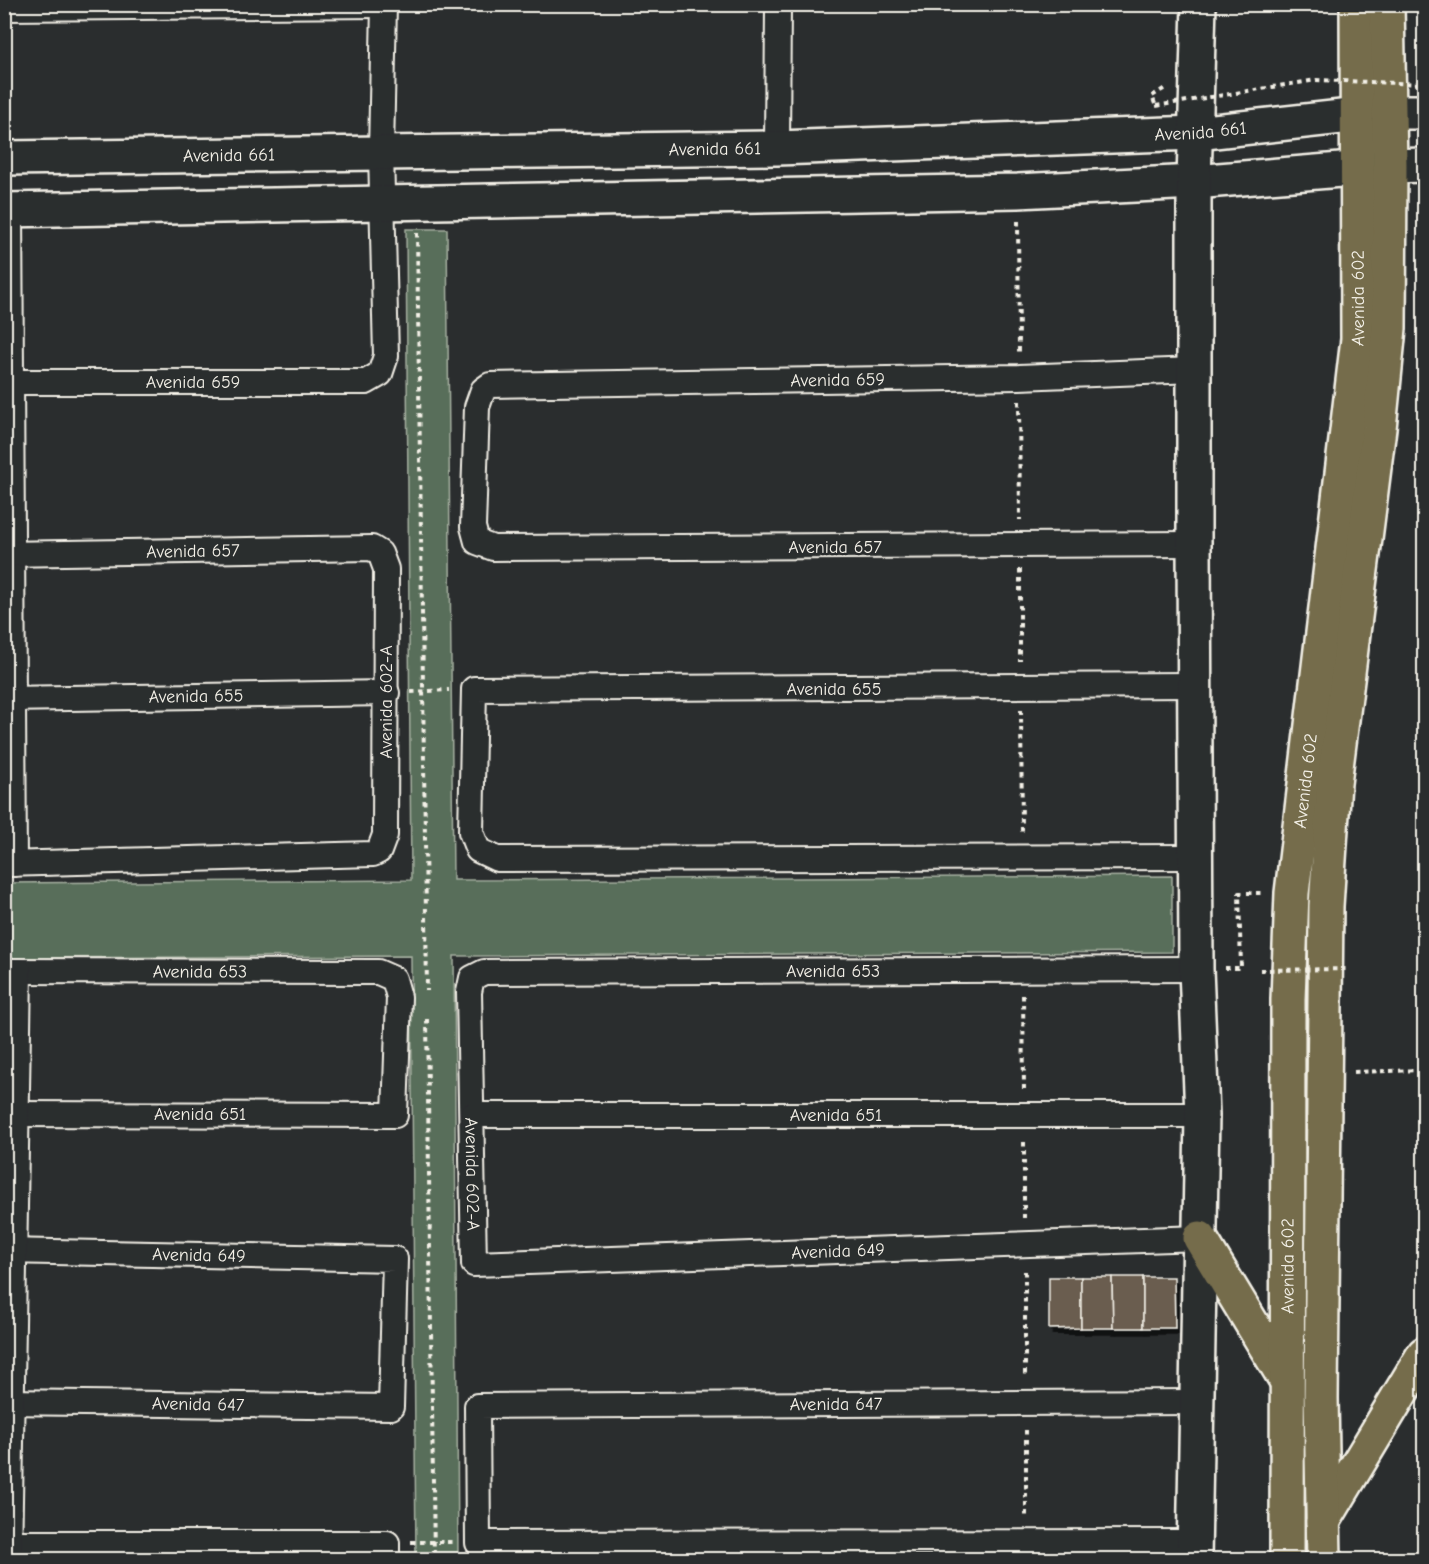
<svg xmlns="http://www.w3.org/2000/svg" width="1429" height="1564" font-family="'Comic Neue',sans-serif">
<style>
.green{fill:#596e5a;stroke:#a6b0a1;stroke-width:1.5}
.building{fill:#6a5d50;stroke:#f4f1e8;stroke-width:1.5;filter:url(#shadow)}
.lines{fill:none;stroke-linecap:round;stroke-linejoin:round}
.street-casing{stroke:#f4f1e8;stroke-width:28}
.secondary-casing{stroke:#f4f1e8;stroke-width:38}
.primary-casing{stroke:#f4f1e8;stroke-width:38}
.path{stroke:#f4f1e8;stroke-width:4;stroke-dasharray:4.5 4.5;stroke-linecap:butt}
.street{stroke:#2a2d2e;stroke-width:24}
.secondary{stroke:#2a2d2e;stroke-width:33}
.primary{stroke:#746c4b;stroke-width:33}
.path-bridge{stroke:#f4f1e8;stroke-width:4;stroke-dasharray:4.5 4.5;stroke-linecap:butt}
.labels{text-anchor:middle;stroke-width:4.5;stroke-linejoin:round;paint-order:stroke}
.street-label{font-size:18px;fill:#f4f1e8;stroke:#2a2d2e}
</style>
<defs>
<filter id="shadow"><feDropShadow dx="3.5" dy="6" stdDeviation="0" flood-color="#0009"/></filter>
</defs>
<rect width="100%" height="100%" fill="#2a2d2e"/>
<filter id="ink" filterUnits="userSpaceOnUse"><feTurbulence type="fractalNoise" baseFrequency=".0167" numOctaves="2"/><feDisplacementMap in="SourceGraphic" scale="12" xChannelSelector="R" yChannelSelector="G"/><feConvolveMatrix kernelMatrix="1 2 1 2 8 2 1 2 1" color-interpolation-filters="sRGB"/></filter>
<g filter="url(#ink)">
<path class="green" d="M406,229H447L453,880L1172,876V952L454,956L458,1560L416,1559L411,956L4,958L5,883L411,880Z"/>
<g class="building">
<path d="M1049,1277H1081V1328L1049,1329Z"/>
<path d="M1081,1277H1112L1113,1328H1081Z"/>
<path d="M1112,1277H1143V1328H1113Z"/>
<path d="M1143,1277H1174L1175,1328H1143Z"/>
</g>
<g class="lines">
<g class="street-casing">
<g id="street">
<path d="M4,8L384,5"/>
<path d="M777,148L778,4"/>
<path d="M10,210L14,864"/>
<path id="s1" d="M4,382H366L380,374L386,356L381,152L384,4"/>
<path id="s2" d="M1194,544L493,548L477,542L473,527L477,407L483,390L490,385L1019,377L1194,370"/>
<path id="s3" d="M4,554L372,548L380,553L386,569L385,835L379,851L373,854L4,864"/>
<path d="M1194,685L474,689L471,832L478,850L497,859L1196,857"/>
<path id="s4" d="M4,699L387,693"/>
<path id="s5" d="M1196,969L484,972L472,978L469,992L474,1264L1200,1238"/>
<path id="s6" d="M4,971L378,972L394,979L399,997L395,1115L4,1114"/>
<path id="s7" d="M472,1115H1202"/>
<path id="s8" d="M4,1251L395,1259L391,1407L4,1402"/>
<path id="s9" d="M1194,1542L478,1543L477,1406L1196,1402"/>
<path d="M4,1543H387V1560"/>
<path d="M9,1560L19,971"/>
</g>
</g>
<g class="secondary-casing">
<g id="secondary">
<path id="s10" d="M4,158L777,148L1196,133L1387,112H1424"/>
<path d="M4,210L1018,191L1194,182L1390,166L1424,165"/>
<path d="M1194,1560L1202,1115L1196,969L1194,544V182L1199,4"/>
</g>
</g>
<g class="primary-casing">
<g id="primary">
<path d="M1200,1238L1286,1380"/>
<path d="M1323,1522L1424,1354"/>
<path id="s11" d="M1287,1560L1288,999L1292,893L1358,339L1357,4"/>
<path d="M1324,1560L1321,1398L1326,906L1334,783L1379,428L1389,328L1390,166L1387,4"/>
</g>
</g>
<g class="path">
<path d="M1155,104L1152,96L1167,87"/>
<path d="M1018,221L1019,352"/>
<path d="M417,233L427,991"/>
<path d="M1019,401L1020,520"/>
<path d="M1020,569V661"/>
<path d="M411,692L449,690"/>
<path d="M1021,710L1022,832"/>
<path d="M1225,968H1241L1239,893H1261"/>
<path d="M1023,995L1024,1089"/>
<path d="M427,1019L434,1560"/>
<path d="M1354,1072L1424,1070"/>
<path d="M1024,1142V1218"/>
<path d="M1025,1271V1377"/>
<path d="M1026,1430V1518"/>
<path d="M411,1542H452"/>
</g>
<use href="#street" class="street"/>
<use href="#secondary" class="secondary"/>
<use href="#primary" class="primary"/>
<g class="path-bridge">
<path d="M1156,106L1316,80L1424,84"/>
<path d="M1260,970L1349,969"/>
</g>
</g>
</g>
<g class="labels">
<g class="street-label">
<text dy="6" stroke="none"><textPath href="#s10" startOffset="1197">Avenida 661</textPath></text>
<text dy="6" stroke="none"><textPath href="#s10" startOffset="711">Avenida 661</textPath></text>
<text dy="6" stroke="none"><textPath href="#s10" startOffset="225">Avenida 661</textPath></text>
<text dy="6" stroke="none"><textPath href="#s11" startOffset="1266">Avenida 602</textPath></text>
<text dy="6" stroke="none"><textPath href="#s2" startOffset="1228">Avenida 659</textPath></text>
<text dy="6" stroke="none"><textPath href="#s1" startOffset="189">Avenida 659</textPath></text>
<text x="835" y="553">Avenida 657</text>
<text dy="6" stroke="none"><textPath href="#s3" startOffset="189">Avenida 657</textPath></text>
<text x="834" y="695">Avenida 655</text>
<text dy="6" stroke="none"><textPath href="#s4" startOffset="192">Avenida 655</textPath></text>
<text transform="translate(386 702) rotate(-90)" y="6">Avenida 602-A</text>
<text dy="6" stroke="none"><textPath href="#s11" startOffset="780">Avenida 602</textPath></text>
<text dy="6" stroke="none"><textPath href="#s6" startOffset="196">Avenida 653</textPath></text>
<text x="833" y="977">Avenida 653</text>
<text x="200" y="1120">Avenida 651</text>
<text dy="6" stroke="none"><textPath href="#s7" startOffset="364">Avenida 651</textPath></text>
<text dy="6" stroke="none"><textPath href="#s5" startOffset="922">Avenida 602-A</textPath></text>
<text dy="6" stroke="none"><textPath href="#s5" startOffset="1376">Avenida 649</textPath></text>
<text dy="6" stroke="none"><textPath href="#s8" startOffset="195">Avenida 649</textPath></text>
<text dy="6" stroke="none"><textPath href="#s11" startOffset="294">Avenida 602</textPath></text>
<text dy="6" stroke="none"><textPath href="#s9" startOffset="1212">Avenida 647</textPath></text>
<text transform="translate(198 1404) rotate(1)" y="6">Avenida 647</text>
</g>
</g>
<rect width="1429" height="1564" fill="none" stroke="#2a2d2e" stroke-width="24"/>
<rect x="12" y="12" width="1405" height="1540" fill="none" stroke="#f4f1e8" stroke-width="2" filter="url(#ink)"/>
</svg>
